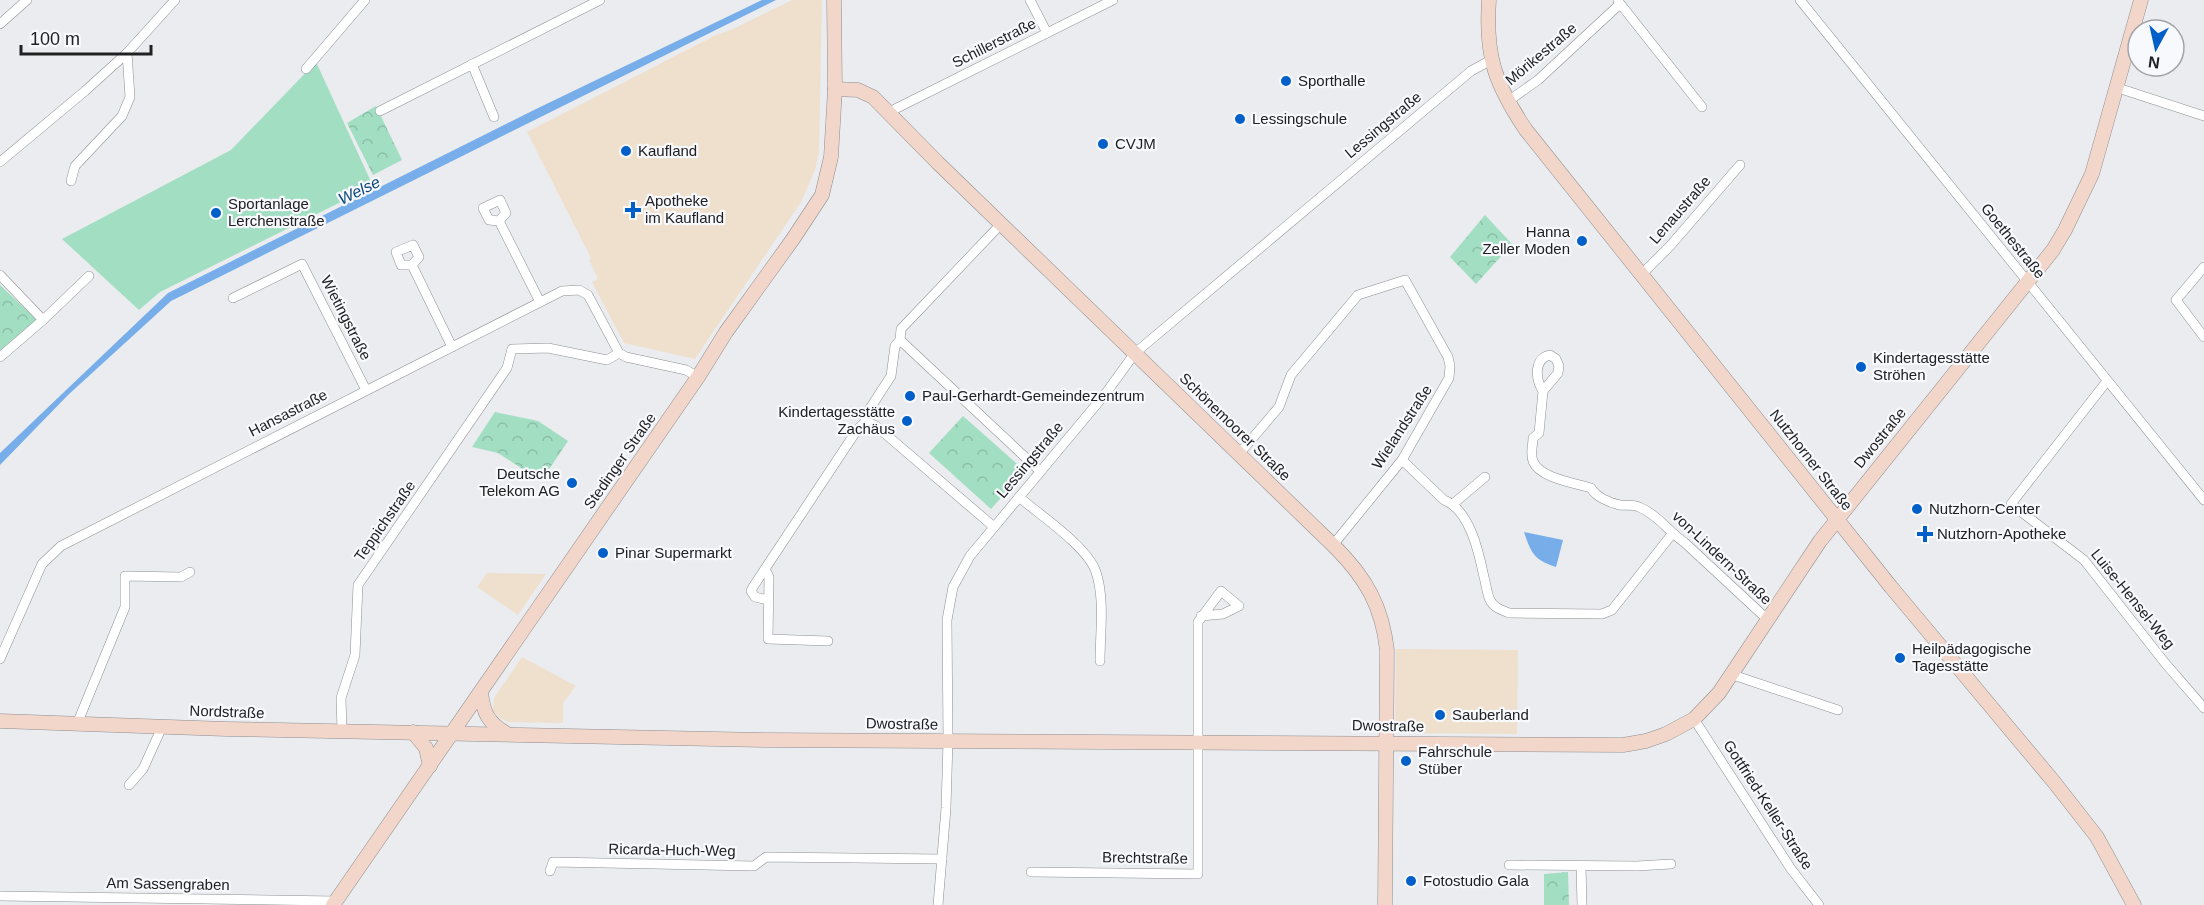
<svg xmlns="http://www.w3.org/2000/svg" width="2204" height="905" font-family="Arial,sans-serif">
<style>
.commercial{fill:#eee0cd}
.forest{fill:url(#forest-crowns)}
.garden{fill:#a1dec2}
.water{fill:#77aee9}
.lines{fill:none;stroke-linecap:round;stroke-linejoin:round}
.street-casing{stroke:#8d8f92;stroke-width:10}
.secondary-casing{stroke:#8d8f92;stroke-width:15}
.street{stroke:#fff;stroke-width:9}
.secondary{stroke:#f2d6c9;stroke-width:14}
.poi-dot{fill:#005fc8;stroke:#f8f9fd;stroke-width:2}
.labels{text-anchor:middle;stroke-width:4.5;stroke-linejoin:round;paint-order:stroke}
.street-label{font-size:15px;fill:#212123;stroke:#f8f9fd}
.poi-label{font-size:15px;fill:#212123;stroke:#f8f9fd;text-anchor:start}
.water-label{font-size:16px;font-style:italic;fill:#08477c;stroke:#f8f9fd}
</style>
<defs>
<pattern id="forest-crowns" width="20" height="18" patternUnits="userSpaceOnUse" patternTransform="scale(1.5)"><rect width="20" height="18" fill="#a1dec2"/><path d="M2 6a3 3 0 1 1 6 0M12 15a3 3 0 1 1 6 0" fill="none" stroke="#8abea6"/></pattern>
</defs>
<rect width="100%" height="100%" fill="#eaecef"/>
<g class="commercial">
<path d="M792,0H822L819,152L815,170L801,202L695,359L624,343L592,282L598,279L589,260L591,258L527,132L716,35L733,29Z"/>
<path d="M487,573L546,574L518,615L477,587Z"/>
<path d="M1396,649L1518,650L1517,734L1395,733Z"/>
<path d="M522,657L576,686L563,703V723L508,722L500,718L493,711L494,698Z"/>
</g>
<g class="forest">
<path d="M376,106L402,160L373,175L347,123Z"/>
<path d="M1485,215L1512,244L1476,284L1450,257Z"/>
<path d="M0,285L38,321L0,354Z"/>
<path d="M495,412L538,421L568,441L541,481L498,453L472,447Z"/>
<path d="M963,416L1025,471L991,509L929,453Z"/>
<path d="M1568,872L1569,905H1544V874Z"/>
</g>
<path class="garden" d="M316,62L373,186L160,292L139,310L62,239L231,150Z"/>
<g class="water">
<path d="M762,0H776L171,301L68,395L0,465V453L168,293L534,110Z"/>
<path d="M1524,532L1563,540L1556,567C1534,560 1531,553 1524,532Z"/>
</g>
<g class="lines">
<g class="street-casing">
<g id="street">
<path d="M1030,0L1047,33"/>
<path d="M1800,0L2204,500"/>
<path d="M1618,1L1702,107"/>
<path d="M0,24L27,0"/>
<path d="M472,64L494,117"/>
<path d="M306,69L365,0"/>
<path d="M2118,88L2204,116"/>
<path d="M1507,102L1538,80L1620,4"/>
<path d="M380,111L600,0"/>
<path d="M890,114L895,109L1113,0"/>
<path d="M0,162L85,91L127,53L175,0"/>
<path d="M71,181L75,166L122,116L130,97L127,53"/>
<path d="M499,221L489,220L483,208L500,200L506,213L499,221L540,302"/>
<path d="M412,265H401L396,252L413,245L419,257L412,265L452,347"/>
<path d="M2204,267L2176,300L2204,337"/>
<path d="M1642,274L1670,246L1740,165"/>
<path d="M0,275L43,320"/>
<path d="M233,298L302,264L366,390"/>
<path d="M900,340L1040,471"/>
<path d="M0,357L43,320L89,276"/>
<path d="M2107,381L2011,504L2084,560L2165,663L2204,708"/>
<path d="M1543,391C1535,379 1534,358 1550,355L1556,359L1559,366L1558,373L1543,391L1539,433L1533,438C1533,445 1530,454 1533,461C1539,478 1575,483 1591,488C1596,497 1610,503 1620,505C1626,506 1633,504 1639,507C1658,515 1668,531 1684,542L1767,619"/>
<path d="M866,421L876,426L994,527"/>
<path d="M1239,454L1279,407L1291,375L1358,295L1405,280L1448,357L1450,366L1449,378L1402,460L1333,545"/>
<path d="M1402,460L1444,500C1470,510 1479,553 1484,577C1486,584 1487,594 1490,600C1494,608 1502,610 1509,613L1602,614L1612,610L1672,534"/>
<path d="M1019,497C1040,515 1088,547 1096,572C1105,599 1100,633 1100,661"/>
<path d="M1453,504L1485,477"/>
<path d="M765,569L769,577L768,639L828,641"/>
<path d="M768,600L755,597L751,591L753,587L857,430L866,421L867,413L891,376L895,346L900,340L901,329L1001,224"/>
<path d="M0,659L42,564L61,546L562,291L579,290L588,295L619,353L626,357L686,370L698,377"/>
<path d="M1733,675L1838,710"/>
<path d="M1694,719L1791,869L1819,905"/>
<path d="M77,724L125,607V576L181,577L190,572"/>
<path d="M342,731L341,698L355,655L358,585L507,368L512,349L548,348L607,360L619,353"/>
<path d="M129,785L143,769L162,727"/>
<path d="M1509,865L1637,866L1671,864"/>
<path d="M1581,866L1582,905"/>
<path d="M550,871L553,862L754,866L766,857L942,859"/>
<path d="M1031,872L1198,874V622L1221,591L1239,606L1223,614L1201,616"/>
<path d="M0,896L336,901"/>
<path d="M938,905L946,808L948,741L947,620L953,587L970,556L1106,393L1135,353L1471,71L1491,60"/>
</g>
</g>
<g class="secondary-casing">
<g id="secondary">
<path d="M1489,0C1485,56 1495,84 1526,130L1891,587L2054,782L2097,837L2134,905"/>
<path d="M835,89L858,90L873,97L938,163L1335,547C1366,578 1382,606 1387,650L1385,905"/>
<path d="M481,692C483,712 488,723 506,733"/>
<path d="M0,721L226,729L767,740L1623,745L1646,741L1666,734L1694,719L1719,693L1820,541L2053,250L2065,230L2092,174L2141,0"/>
<path d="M413,732L426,748L430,766"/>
<path d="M333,905L698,377L726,332L793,239L822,195L831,157L835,89L834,0"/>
</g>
</g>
<use href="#street" class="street"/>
<use href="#secondary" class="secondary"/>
</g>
<g class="poi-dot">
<circle cx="1286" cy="81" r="6"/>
<circle cx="1240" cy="119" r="6"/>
<circle cx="1103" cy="144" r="6"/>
<circle cx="626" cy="151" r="6"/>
<path d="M630 201h6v6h6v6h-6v6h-6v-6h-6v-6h6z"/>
<circle cx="216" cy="213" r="6"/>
<circle cx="1582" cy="241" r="6"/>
<circle cx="1861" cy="367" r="6"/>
<circle cx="910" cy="396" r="6"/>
<circle cx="907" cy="421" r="6"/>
<circle cx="572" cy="483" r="6"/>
<circle cx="1917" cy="509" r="6"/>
<path d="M1922 525h6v6h6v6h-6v6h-6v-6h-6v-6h6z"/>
<circle cx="603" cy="553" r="6"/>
<circle cx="1900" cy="658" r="6"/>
<circle cx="1440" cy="715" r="6"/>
<circle cx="1406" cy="761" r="6"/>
<circle cx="1411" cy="881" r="6"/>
</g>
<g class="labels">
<g class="street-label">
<text transform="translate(994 43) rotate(-27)" y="5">Schillerstraße</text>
<text transform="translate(1541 54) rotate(-40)" y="5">Mörikestraße</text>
<text transform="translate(1383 125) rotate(-40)" y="5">Lessingstraße</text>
<text transform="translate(1680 210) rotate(-49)" y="5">Lenaustraße</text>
<text transform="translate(2013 241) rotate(51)" y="5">Goethestraße</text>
<text transform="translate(346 318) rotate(63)" y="5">Wietingstraße</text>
<text transform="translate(288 413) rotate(-27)" y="5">Hansastraße</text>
<text transform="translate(1235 427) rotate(44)" y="5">Schönemoorer Straße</text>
<text transform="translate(1402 427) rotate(-57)" y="5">Wielandstraße</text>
<text transform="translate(1880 438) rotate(-51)" y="5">Dwostraße</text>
<text transform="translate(1030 460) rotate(-50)" y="5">Lessingstraße</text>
<text transform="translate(1811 460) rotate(52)" y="5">Nutzhorner Straße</text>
<text transform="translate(620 461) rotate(-55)" y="5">Stedinger Straße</text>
<text transform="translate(385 521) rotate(-55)" y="5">Teppichstraße</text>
<text transform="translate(1722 558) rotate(43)" y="5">von-Lindern-Straße</text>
<text transform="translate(2133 599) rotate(51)" y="5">Luise-Hensel-Weg</text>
<text transform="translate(227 712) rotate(2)" y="5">Nordstraße</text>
<text transform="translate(902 724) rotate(1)" y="5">Dwostraße</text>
<text transform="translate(1388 726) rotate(1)" y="5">Dwostraße</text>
<text transform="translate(1768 805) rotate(57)" y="5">Gottfried-Keller-Straße</text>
<text transform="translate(672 850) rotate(1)" y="5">Ricarda-Huch-Weg</text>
<text transform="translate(1145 858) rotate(1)" y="5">Brechtstraße</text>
<text transform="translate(168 884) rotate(1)" y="5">Am Sassengraben</text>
</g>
<g class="poi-label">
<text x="1298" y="86">Sporthalle</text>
<text x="1252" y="124">Lessingschule</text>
<text x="1115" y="149">CVJM</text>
<text x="638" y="156">Kaufland</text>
<text x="645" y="206">Apotheke<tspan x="645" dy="17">im Kaufland</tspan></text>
<text x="228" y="209">Sportanlage<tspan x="228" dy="17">Lerchenstraße</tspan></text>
<text x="1570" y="237" text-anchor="end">Hanna<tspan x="1570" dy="17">Zeller Moden</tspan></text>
<text x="1873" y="363">Kindertagesstätte<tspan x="1873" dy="17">Ströhen</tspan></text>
<text x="922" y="401">Paul-Gerhardt-Gemeindezentrum</text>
<text x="895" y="417" text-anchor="end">Kindertagesstätte<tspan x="895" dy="17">Zachäus</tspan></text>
<text x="560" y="479" text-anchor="end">Deutsche<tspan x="560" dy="17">Telekom AG</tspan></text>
<text x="1929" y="514">Nutzhorn-Center</text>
<text x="1937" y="539">Nutzhorn-Apotheke</text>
<text x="615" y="558">Pinar Supermarkt</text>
<text x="1912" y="654">Heilpädagogische<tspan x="1912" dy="17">Tagesstätte</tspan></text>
<text x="1452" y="720">Sauberland</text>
<text x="1418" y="757">Fahrschule<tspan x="1418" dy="17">Stüber</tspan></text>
<text x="1423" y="886">Fotostudio Gala</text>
</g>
<g class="water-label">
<text transform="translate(359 190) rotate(-26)" y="6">Welse</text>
</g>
</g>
<g transform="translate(2156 48) rotate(188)"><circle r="28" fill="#f8f9fd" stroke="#a2a3a6" stroke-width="1.5"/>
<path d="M0-4.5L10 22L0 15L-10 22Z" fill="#005fc8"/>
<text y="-9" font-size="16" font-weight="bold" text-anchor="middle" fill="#212123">N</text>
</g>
<path d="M21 45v9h130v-9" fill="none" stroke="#212123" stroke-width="3"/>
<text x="30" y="45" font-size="18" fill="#212123" stroke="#f8f9fd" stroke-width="4.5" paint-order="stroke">100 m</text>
</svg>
